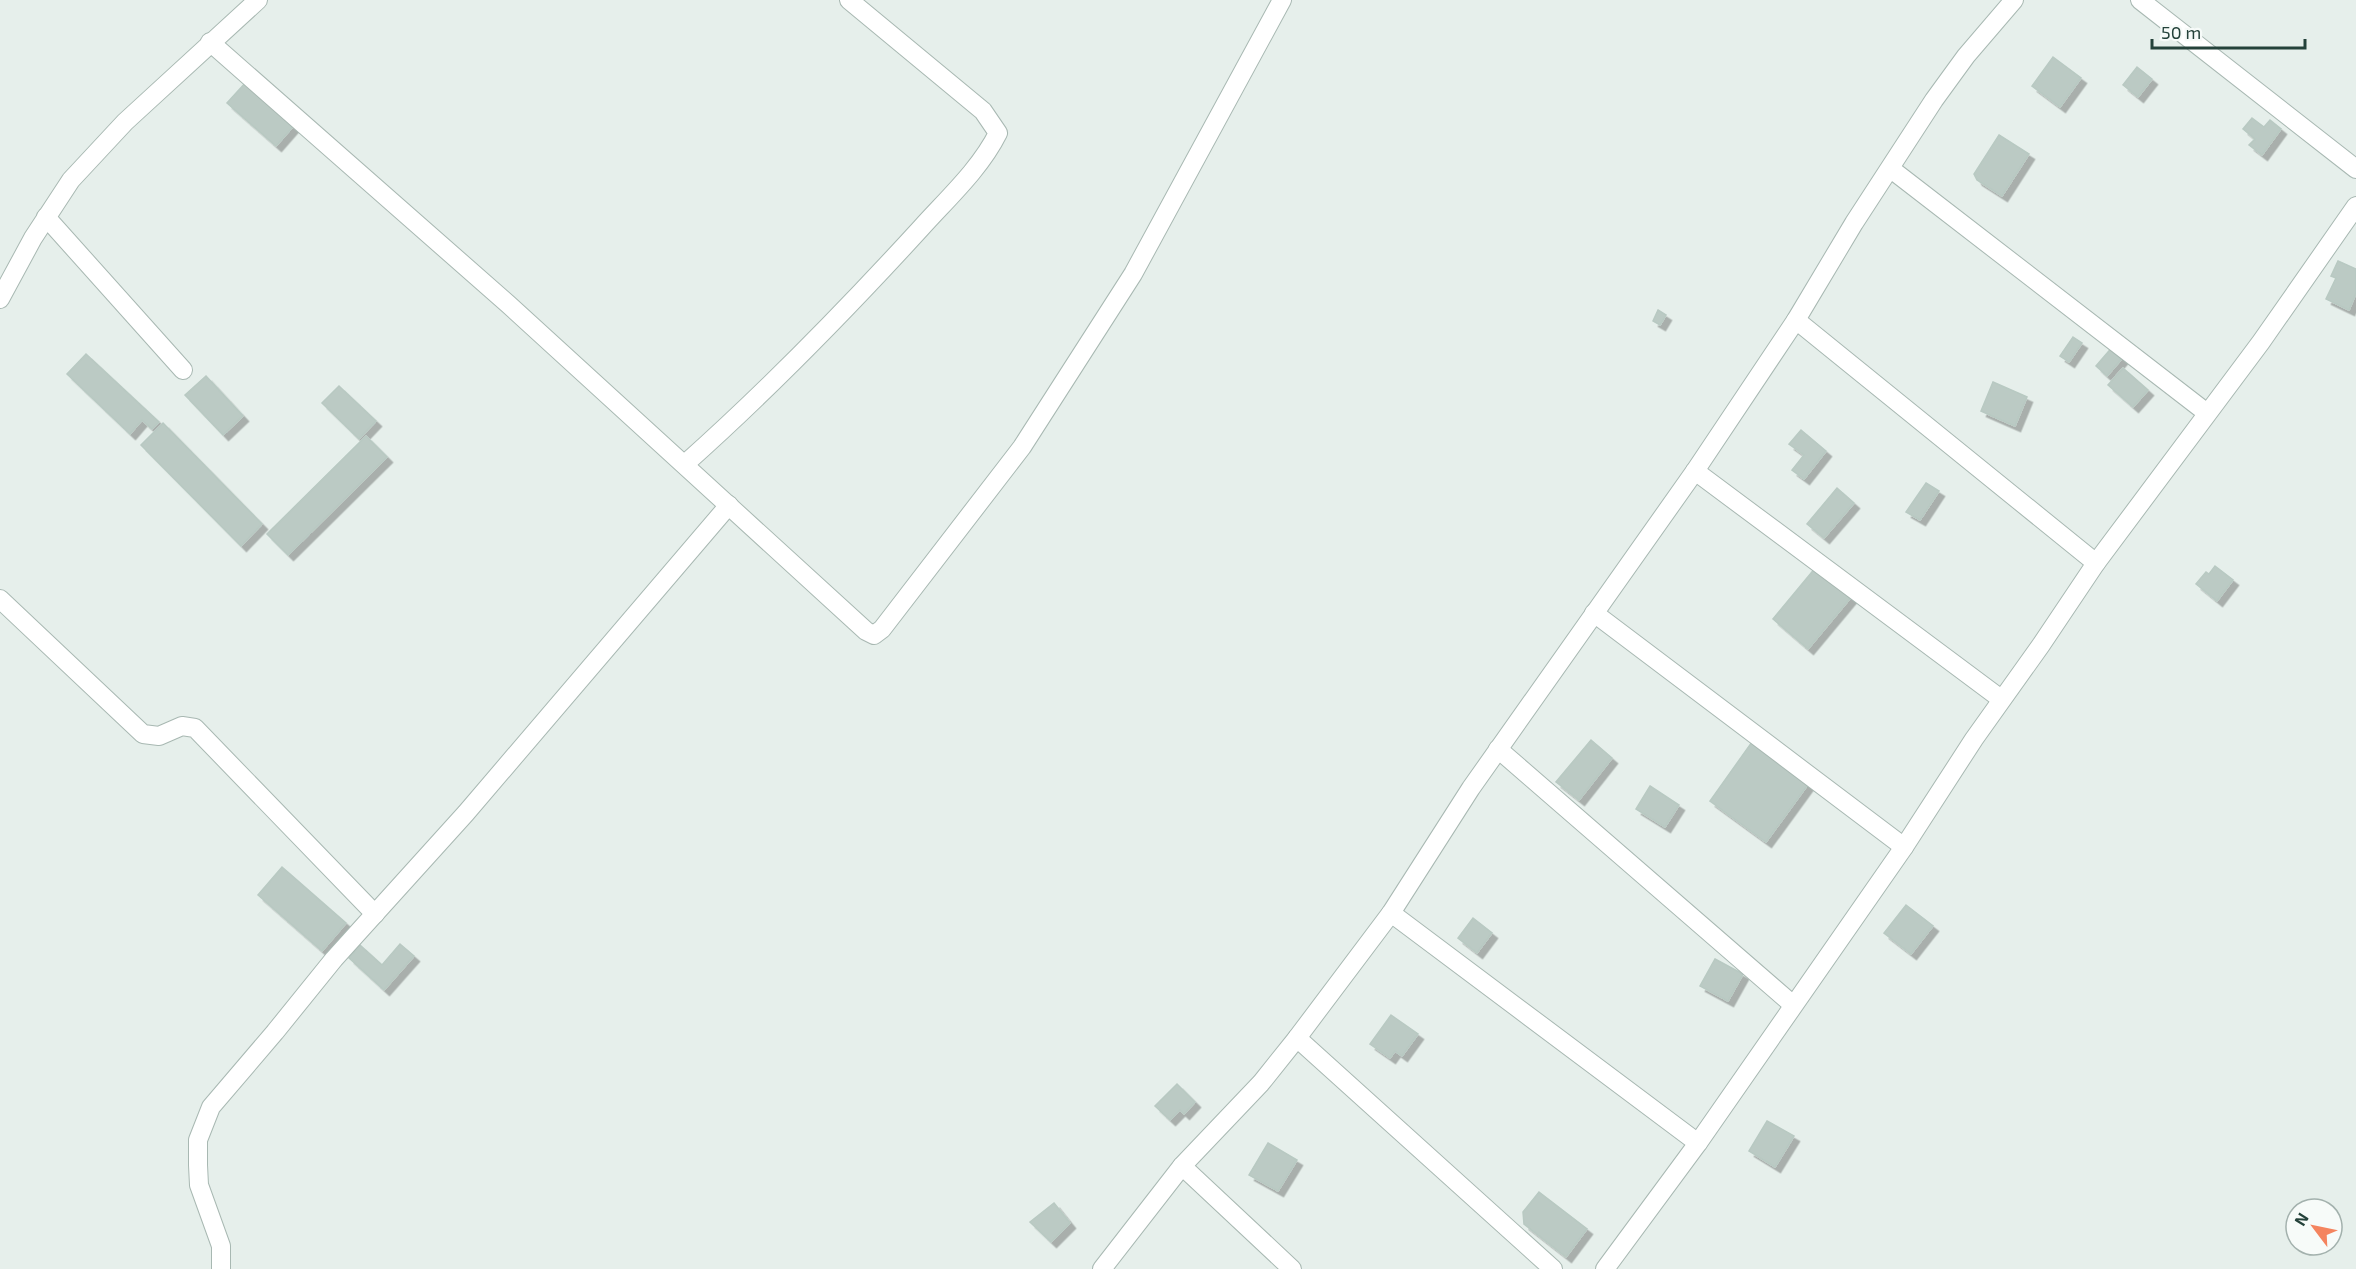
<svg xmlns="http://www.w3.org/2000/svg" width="2356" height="1269" font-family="'Exo 2',sans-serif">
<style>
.building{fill:#bbcac4;stroke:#b8c9c2;stroke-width:1.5;filter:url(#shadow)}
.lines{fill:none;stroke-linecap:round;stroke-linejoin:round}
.minor-casing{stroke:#a8b8b2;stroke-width:20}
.minor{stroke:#fff;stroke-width:18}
</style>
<defs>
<filter id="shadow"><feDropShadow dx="5.5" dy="5.5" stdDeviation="0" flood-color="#0004"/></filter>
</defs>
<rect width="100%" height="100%" fill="#e6efeb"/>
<g class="building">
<path d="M2053,57L2081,78L2060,107L2032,86Z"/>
<path d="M2137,67L2152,79L2138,97L2123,85Z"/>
<path d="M247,81L296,123L276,146L227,103Z"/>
<path d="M2252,118L2264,127L2270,120L2281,129L2262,155L2249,145L2255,139L2243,129Z"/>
<path d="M1999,135L2029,154L2002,196L1977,180L1974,174Z"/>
<path d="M2338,261L2356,269V293L2349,310L2326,299L2336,278L2331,276Z"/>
<path d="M1658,310L1666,315L1660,325L1653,321Z"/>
<path d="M2073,337L2082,343L2069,362L2060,356Z"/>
<path d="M2114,345L2125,355L2107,376L2096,366Z"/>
<path d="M86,354L159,422L152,429L142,420L130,434L67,374Z"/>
<path d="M2123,368L2148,390L2133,407L2108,385Z"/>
<path d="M206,376L243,416L223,435L185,395Z"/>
<path d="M1993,382L2027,397L2015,426L1981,411Z"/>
<path d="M339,386L376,421L359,439L322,403Z"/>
<path d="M163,423L262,524L241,546L141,445Z"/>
<path d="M1801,430L1826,451L1804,479L1792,470L1804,455L1789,444Z"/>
<path d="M366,436L387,457L288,555L267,534Z"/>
<path d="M1926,483L1939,491L1920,520L1906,512Z"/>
<path d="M1837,488L1854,503L1824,538L1807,524Z"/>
<path d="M2215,566L2233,580L2217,601L2196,584L2206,572L2209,574Z"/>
<path d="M1816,567L1852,596L1808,649L1773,619Z"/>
<path d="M1591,740L1612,758L1579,800L1556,782Z"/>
<path d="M1752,742L1809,783L1766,842L1710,801Z"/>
<path d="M1650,786L1679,805L1665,827L1636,809Z"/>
<path d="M282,867L346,923L322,951L258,895Z"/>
<path d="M1906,905L1933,926L1911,954L1884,933Z"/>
<path d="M1473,918L1492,933L1477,953L1458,938Z"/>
<path d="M400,944L414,956L384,990L349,958L360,945L382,965Z"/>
<path d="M1715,959L1743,974L1728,1001L1700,986Z"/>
<path d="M1391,1015L1418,1034L1402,1056L1395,1051L1390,1058L1370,1044Z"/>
<path d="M1177,1084L1195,1102L1184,1114L1180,1110L1170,1120L1155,1106Z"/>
<path d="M1767,1121L1794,1136L1775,1167L1749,1151Z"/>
<path d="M1268,1143L1297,1160L1278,1191L1249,1175Z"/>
<path d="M1539,1192L1587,1229L1566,1257L1524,1224L1523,1212Z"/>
<path d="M1054,1203L1070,1223L1051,1242L1030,1222Z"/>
</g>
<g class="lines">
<g class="minor-casing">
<g id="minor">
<path d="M2140,0L2356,169"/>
<path d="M210,42L508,304L866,631L874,635L882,629L1022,447L1133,274L1282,0"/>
<path d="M1891,169L2207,413"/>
<path d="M46,217L183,370"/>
<path d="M0,299L33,238L71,180L125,122L258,0"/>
<path d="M1796,320L2096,563"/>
<path d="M685,464C768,390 846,310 921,228C948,198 980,169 998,133L983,111L849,0"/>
<path d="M1695,471L2001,699"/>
<path d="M0,599L143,734L159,736L182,726L195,728L375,914"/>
<path d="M1594,613L1904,847"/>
<path d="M1498,749L1792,1004"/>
<path d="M1391,913L1698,1143"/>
<path d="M1297,1038L1553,1269"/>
<path d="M1182,1166L1292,1269"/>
<path d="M221,1269V1246L199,1185L198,1165V1140L211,1107L275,1032L334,959L466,813L729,505"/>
<path d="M1102,1269L1182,1166L1261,1083L1297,1038L1391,913L1471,788L1695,471L1796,320L1854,223L1934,100L1966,56L2014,0"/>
<path d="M1605,1269L1698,1143L1904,847L1974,739L2041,645L2096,563L2261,342L2356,206"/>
</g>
</g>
<use href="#minor" class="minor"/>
</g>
<g transform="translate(2314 1227) rotate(302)"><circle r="28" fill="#f7fbf9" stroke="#a3b1ad" stroke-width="1.5"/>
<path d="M0-4.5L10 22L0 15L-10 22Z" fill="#f4845f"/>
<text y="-9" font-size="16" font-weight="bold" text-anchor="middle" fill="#24423a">N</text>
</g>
<path d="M2152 39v9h153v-9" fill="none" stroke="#24423a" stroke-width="3"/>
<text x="2161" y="39" font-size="18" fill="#24423a" stroke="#f7fbf9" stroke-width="4.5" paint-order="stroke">50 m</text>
</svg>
